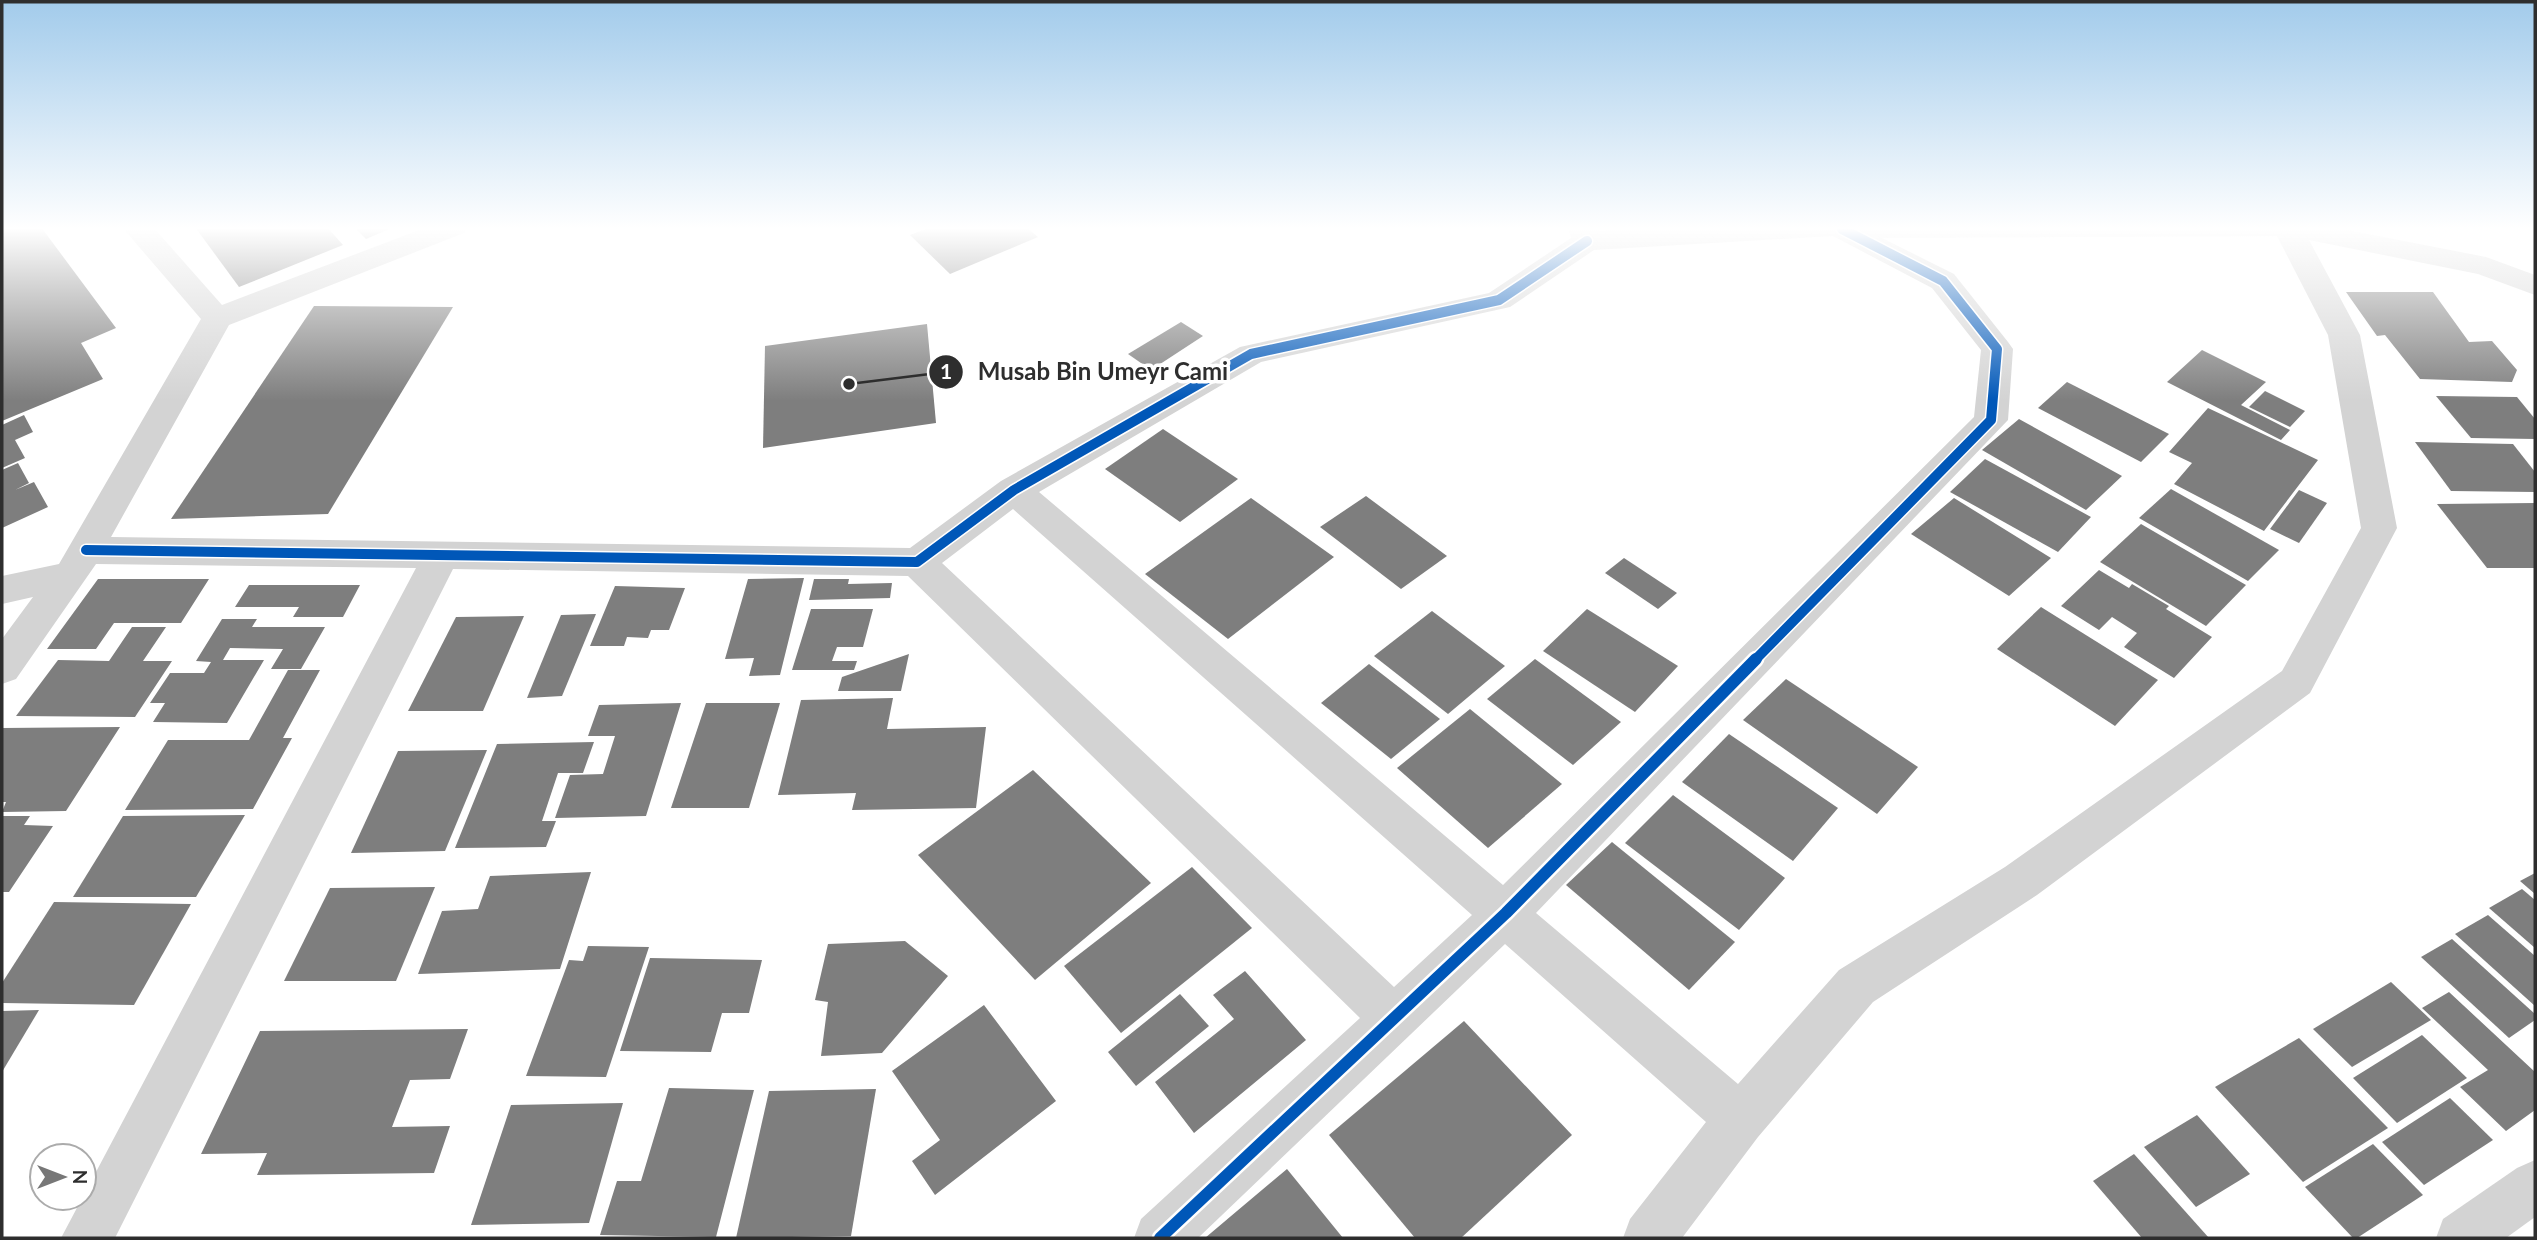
<svg xmlns="http://www.w3.org/2000/svg" width="2537" height="1240" font-family="Lato,sans-serif">
<style>
.building{fill:#7e7e7e}
.lines{fill:none;stroke-linecap:round;stroke-linejoin:round}
.minor{fill:#d3d3d3;fill-rule:evenodd}
.cycleway-far1-casing{stroke:#fff;stroke-width:13}
.cycleway-casing{stroke:#fff;stroke-width:17}
.cycleway-far1{stroke:#0057b8;stroke-width:10}
.cycleway{stroke:#0057b8;stroke-width:12}
.leader{fill:none;stroke:#2e2e2e;stroke-width:2.5}
.callout-dot{fill:#2e2e2e;stroke:#fff;stroke-width:2.5}
.mark-label{font-size:21px;text-anchor:middle;font-weight:bold;fill:#fff}
.callout-label{font-size:24px;text-anchor:middle;font-weight:bold;fill:#2e2e2e;stroke:#fff;stroke-width:7;stroke-linejoin:round;paint-order:stroke}
</style>
<rect width="100%" height="100%" fill="#fff"/>
<g class="building">
<path d="M2,227H41L116,328L81,343L103,379L2,421Z"/>
<path d="M195,227H327L343,245L239,287Z"/>
<path d="M354,227H394L366,239Z"/>
<path d="M931,227H1026L1038,237L950,274L910,235Z"/>
<path d="M2346,292H2433L2469,342L2492,341L2517,370L2512,382L2420,379L2385,335L2377,336Z"/>
<path d="M314,306L453,307L328,514L171,519Z"/>
<path d="M1181,322L1203,336L1151,370L1128,354Z"/>
<path d="M927,324L936,423L763,448L765,346Z"/>
<path d="M2202,350L2266,382L2241,405L2290,430L2281,440L2167,382Z"/>
<path d="M2067,382L2169,434L2141,462L2038,408Z"/>
<path d="M2265,391L2305,411L2290,427L2249,407Z"/>
<path d="M2436,396L2517,397L2535,419V439L2471,438Z"/>
<path d="M2208,408L2318,460L2264,531L2174,484L2192,463L2169,452Z"/>
<path d="M24,415L33,432L15,440L25,458L2,468V425Z"/>
<path d="M2019,419L2122,476L2086,510L1982,450Z"/>
<path d="M1163,429L1238,479L1180,522L1105,469Z"/>
<path d="M2415,442L2513,444L2535,472V492L2451,491Z"/>
<path d="M1985,459L2091,517L2058,552L1950,492Z"/>
<path d="M18,463L29,483L15,490L34,482L48,507L2,528V470Z"/>
<path d="M2171,489L2279,550L2248,581L2139,518Z"/>
<path d="M2299,490L2327,503L2299,543L2270,529Z"/>
<path d="M1366,496L1447,556L1401,589L1320,527Z"/>
<path d="M1251,498L1334,557L1228,639L1145,574Z"/>
<path d="M1954,498L2051,558L2009,596L1911,534Z"/>
<path d="M2535,503V568H2487L2437,504Z"/>
<path d="M2141,524L2246,585L2206,626L2100,562Z"/>
<path d="M1624,558L1677,593L1658,609L1605,573Z"/>
<path d="M2099,570L2129,588L2132,584L2169,606L2166,609L2212,637L2174,678L2124,647L2137,633L2112,617L2099,630L2061,606Z"/>
<path d="M804,578L780,675L749,676L754,658L725,659L748,579Z"/>
<path d="M98,579H209L181,623H114L96,649H47Z"/>
<path d="M814,579H849L848,584L892,583L890,598L809,600Z"/>
<path d="M249,585H360L343,617H293L299,607H235Z"/>
<path d="M615,586L685,588L669,630H651L648,638L627,637L624,646H590Z"/>
<path d="M2041,607L2158,680L2115,726L1997,649Z"/>
<path d="M811,609H873L863,647H837L832,661H857L854,670H792Z"/>
<path d="M1587,609L1678,666L1635,712L1543,651Z"/>
<path d="M1432,611L1505,666L1448,714L1374,656Z"/>
<path d="M596,614L562,696L527,698L561,615Z"/>
<path d="M524,616L483,711H408L456,617Z"/>
<path d="M222,619H257L252,627H325L301,669H271L283,649L230,648L223,660H264L227,723L153,722L165,703H150L170,673H204L211,662L196,661Z"/>
<path d="M132,627H166L143,661H172L135,717L16,716L58,660L109,661Z"/>
<path d="M909,654L901,691H838L842,677Z"/>
<path d="M1535,659L1621,722L1573,765L1487,699Z"/>
<path d="M1369,664L1440,719L1391,759L1321,703Z"/>
<path d="M288,670H320L283,738H292L253,809L125,810L168,740H249Z"/>
<path d="M1786,679L1918,767L1877,814L1743,720Z"/>
<path d="M893,698L887,729L986,727L976,808L852,810L856,793L778,795L801,700Z"/>
<path d="M681,703L646,816L555,818L570,775L603,774L615,736H588L599,705Z"/>
<path d="M706,703H780L749,808H671Z"/>
<path d="M1470,709L1562,784L1488,848L1397,768Z"/>
<path d="M120,727L66,811L2,812L6,802H2V728Z"/>
<path d="M1729,734L1838,808L1793,861L1682,782Z"/>
<path d="M594,742L583,773H558L542,821H556L546,847L455,848L497,744Z"/>
<path d="M487,750L445,851L351,853L398,751Z"/>
<path d="M1033,770L1151,883L1035,980L918,855Z"/>
<path d="M1673,795L1785,878L1739,930L1625,843Z"/>
<path d="M245,815L196,897H73L123,816Z"/>
<path d="M2,816H30L24,825L53,826L9,892H2Z"/>
<path d="M1612,842L1735,942L1689,990L1566,885Z"/>
<path d="M1192,867L1252,928L1121,1033L1064,966Z"/>
<path d="M591,872L560,969L418,974L442,911L478,909L490,876Z"/>
<path d="M2535,873V894L2520,881Z"/>
<path d="M435,887L396,981H284L330,888Z"/>
<path d="M2522,889L2535,900V948L2489,908Z"/>
<path d="M54,902L191,904L134,1005L2,1003V983Z"/>
<path d="M2488,915L2535,956V1006L2455,934Z"/>
<path d="M2452,939L2535,1014V1020L2509,1038L2421,957Z"/>
<path d="M905,941L948,976L882,1053L821,1056L828,1002L815,1000L828,944Z"/>
<path d="M588,946L649,947L606,1077L526,1076L569,960L583,961Z"/>
<path d="M650,958L762,960L749,1013H722L711,1052L620,1051Z"/>
<path d="M1245,971L1306,1040L1194,1133L1155,1082L1234,1019L1213,995Z"/>
<path d="M2391,982L2431,1020L2352,1067L2313,1029Z"/>
<path d="M2449,992L2535,1072V1110L2506,1131L2460,1087L2488,1070L2422,1008Z"/>
<path d="M1180,994L1209,1026L1136,1086L1108,1052Z"/>
<path d="M984,1005L1056,1101L935,1195L912,1161L940,1140L892,1071Z"/>
<path d="M39,1010L2,1072V1011Z"/>
<path d="M1464,1021L1572,1135L1461,1238H1415L1329,1135Z"/>
<path d="M468,1029L450,1079L410,1080L392,1127L450,1126L434,1173L257,1175L267,1153L201,1154L260,1031Z"/>
<path d="M2422,1035L2467,1078L2397,1123L2353,1078Z"/>
<path d="M2299,1038L2388,1128L2303,1182L2215,1087Z"/>
<path d="M669,1088L754,1090L716,1237L600,1235L617,1181H641Z"/>
<path d="M876,1089L851,1236L736,1238L769,1091Z"/>
<path d="M2450,1098L2493,1140L2424,1185L2382,1142Z"/>
<path d="M623,1103L589,1223L471,1225L511,1105Z"/>
<path d="M2197,1115L2250,1174L2196,1207L2144,1147Z"/>
<path d="M2373,1144L2423,1195L2357,1238H2353L2305,1187Z"/>
<path d="M2134,1154L2209,1238H2142L2093,1181Z"/>
<path d="M1287,1169L1343,1238H1205Z"/>
</g>
<g class="lines">
<g class="minor">
<path d="M122,227H153L222,305L427,227H469L464,233L229,325L111,537L910,548L1001,481L1240,347L1489,293L1571,238L1568,227H1598L1599,231L1681,227H2332L2486,257L2535,275V295L2478,274L2309,240L2360,335L2397,528L2310,693L2037,895L1873,1002L1758,1137L1682,1238H1623L1630,1219L1706,1122L1505,944L1198,1238H1134L1141,1219L1360,1018L908,576L453,569L115,1238H61L416,568L96,564L16,679L2,684V639L33,597L2,604V576L59,564L201,319ZM1833,236L1932,288L1981,350L1974,417L1503,885L1039,492L1261,362L1510,307L1594,250ZM2277,236L2328,335L2361,528L2282,671L2005,867L1839,970L1738,1084L1536,913L2008,420L2013,349L2008,342L1954,274L1882,238ZM1013,509L1472,915L1394,987L942,563Z"/>
<path d="M2535,1160V1217L2506,1238H2436L2443,1219L2517,1168Z"/>
</g>
<g class="cycleway-far1-casing">
<g id="cycleway-far1">
<path d="M86,550L917,562L1014,490L1251,354L1499,300L1587,241"/>
<path d="M1755,660L1991,420L1997,349L1943,281L1842,229"/>
</g>
</g>
<g class="cycleway-casing">
<path id="cycleway" d="M1160,1238L1506,913L1756,659"/>
</g>
<use href="#cycleway-far1" class="cycleway-far1"/>
<use href="#cycleway" class="cycleway"/>
</g>
<linearGradient id="sky" x2="0" y2="1"><stop stop-color="#a2cbeb"/><stop offset="0.57" stop-color="#fff"/><stop offset="1" stop-color="#fff" stop-opacity="0"/></linearGradient>
<rect width="2537" height="401" fill="url(#sky)"/>
<path class="leader" d="M849 384L946 372"/>
<g class="callout-dot">
<circle cx="849" cy="384" r="7"/>
<circle cx="946" cy="372" r="18"/>
</g>
<g class="mark-label">
<text x="946" y="379">1</text>
</g>
<g class="callout-label">
<text x="1103" y="380">Musab Bin Umeyr Cami</text>
</g>
<rect width="2537" height="1240" fill="none" stroke="#2e2e2e" stroke-width="7"/>
<g transform="translate(63 1177) rotate(90)"><circle r="33" fill="#ffffff" stroke="#ababab" stroke-width="2"/>
<path d="M0-5L12 26L0 18L-12 26Z" fill="#777777"/>
<text y="-10" font-size="19" font-weight="bold" text-anchor="middle" fill="#2e2e2e">N</text>
</g>
</svg>
